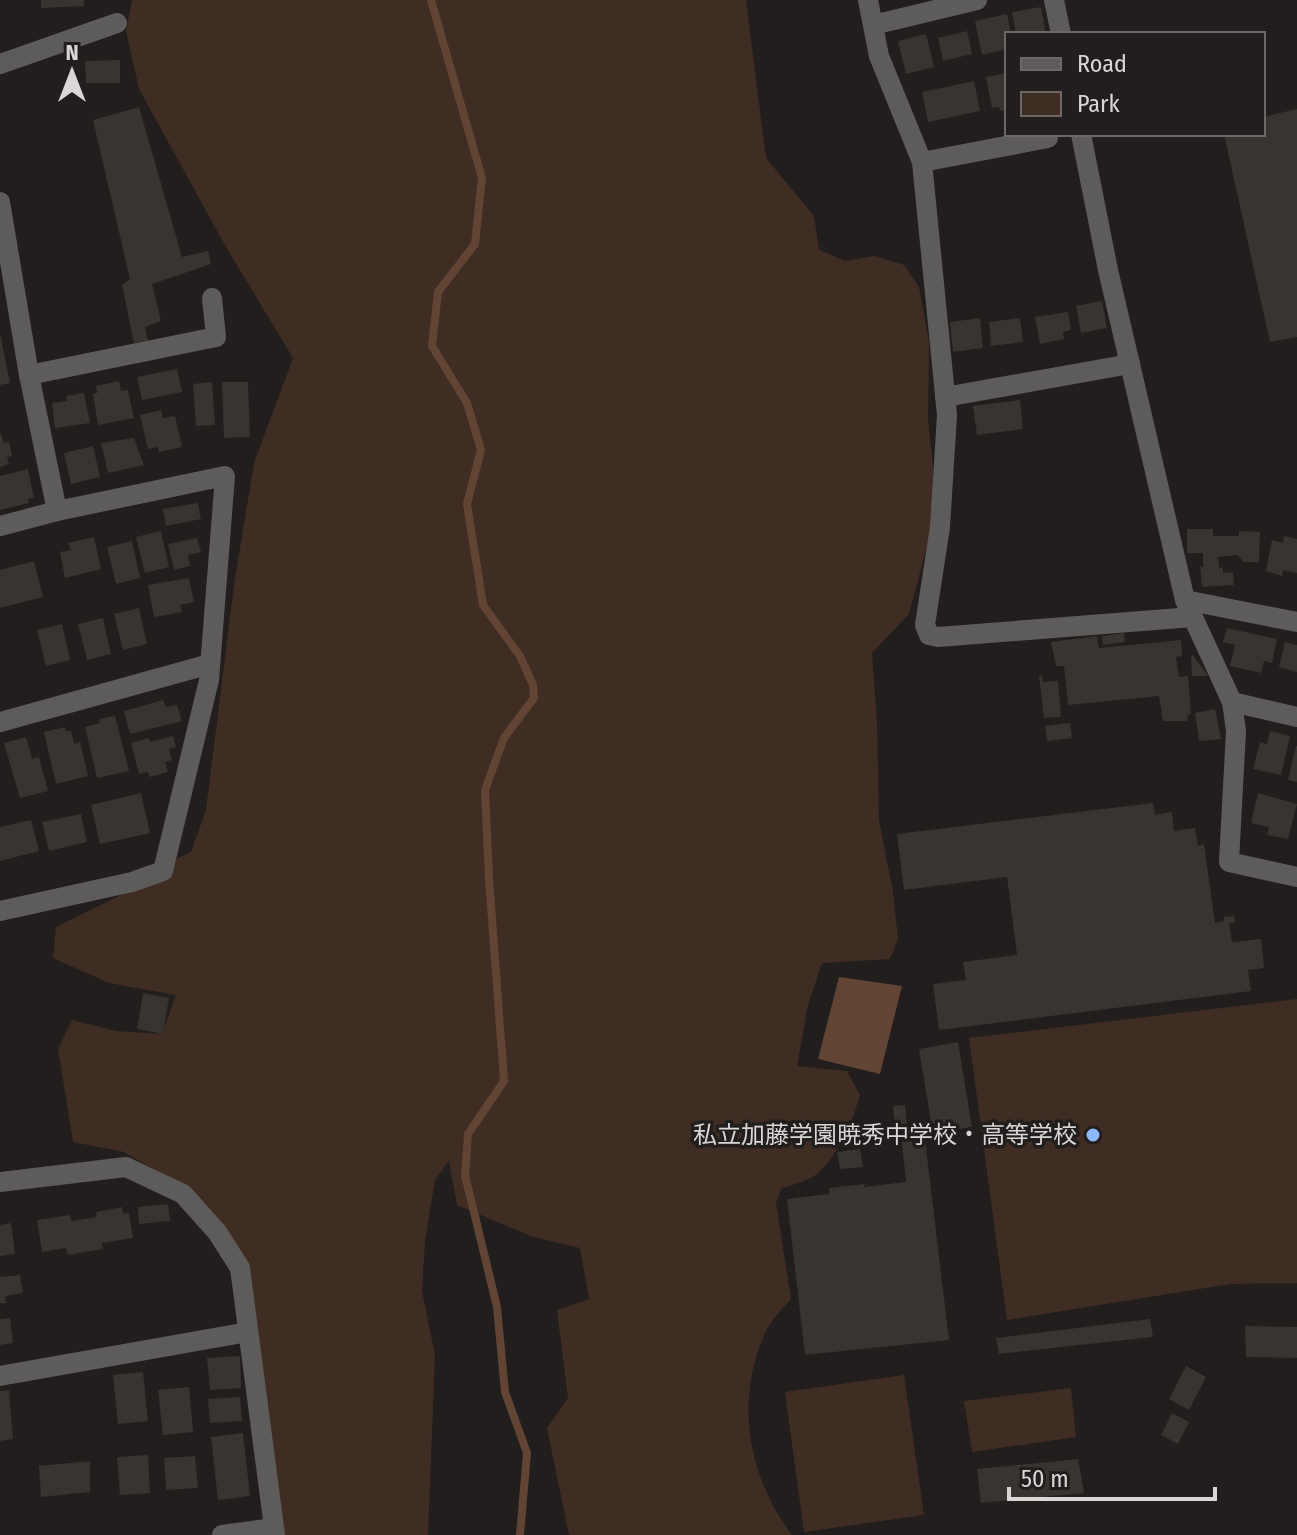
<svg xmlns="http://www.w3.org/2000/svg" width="1297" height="1535" font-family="'Fira Sans Condensed','Noto Sans JP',sans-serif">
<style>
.green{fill:#3f2d24}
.water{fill:#614434}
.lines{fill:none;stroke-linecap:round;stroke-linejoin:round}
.stream{stroke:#614434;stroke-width:8}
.building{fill:#373432}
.minor{stroke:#5e5c5b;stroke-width:20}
.poi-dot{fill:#8fb8fd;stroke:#211e1d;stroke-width:3}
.labels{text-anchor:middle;stroke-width:7;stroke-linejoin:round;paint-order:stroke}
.poi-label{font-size:24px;fill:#d9d7d6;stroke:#211e1d;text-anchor:end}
</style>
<rect width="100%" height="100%" fill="#211e1d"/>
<g class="green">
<path d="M132,0H746L766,158L814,216L819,250L845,261L875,256L904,265L919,287L929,342L928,418L933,467L934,519L909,614L872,653L877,722L879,820L893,892L898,939L890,959L822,963L808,1005L797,1066L847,1071L860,1095C852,1123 839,1154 817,1174C808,1181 791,1185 781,1189L776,1203L791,1299C783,1308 773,1318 767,1329C734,1397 747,1476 792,1535H569L547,1428L568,1398L557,1310L589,1299L580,1248L533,1237L457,1205L449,1161L435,1180L425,1241L422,1291L435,1355L428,1535H282L241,1260L173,1181L124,1152L73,1142L58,1049L72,1020L116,1031L162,1034L176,995L109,983L53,958L56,927L143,884L160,867L191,852L206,810L234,585L254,463L293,358L226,247L139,89L126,31Z"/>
<path d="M1297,999V1283L1230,1284L1007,1320L969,1038Z"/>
<path d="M904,1375L924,1515L804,1532L785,1392Z"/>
<path d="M1071,1388L1076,1437L972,1452L964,1401Z"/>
</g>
<path class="water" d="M839,977L902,986L880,1074L818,1059Z"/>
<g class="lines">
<path class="stream" d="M431,0L482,178L475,244L438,292L432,346L467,403L481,450L467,504L483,605L520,656L533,685L534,698L504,738L485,790L489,878L504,1081L468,1134L465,1175L497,1307L505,1392L527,1453L520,1535"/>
</g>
<g class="building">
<path d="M41,0H84V6L41,8Z"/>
<path d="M1041,7L1046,34H1016L1012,12Z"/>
<path d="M1007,14L1011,34H1007V49L982,55L975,21Z"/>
<path d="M967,31L972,54L943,61L938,38Z"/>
<path d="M926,34L934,67L906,74L898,41Z"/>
<path d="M120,60V83H86L85,61Z"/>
<path d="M1007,73V110L1000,111L999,107L992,108L986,77Z"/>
<path d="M974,81L980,111L928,122L922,92Z"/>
<path d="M139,107L182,257L208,251L211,264L152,284L161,321L145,327L148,341L134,343L122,285L130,279L93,120Z"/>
<path d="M1297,109V337L1270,342L1224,134H1263V117Z"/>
<path d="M1102,301L1107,328L1081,333L1076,306Z"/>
<path d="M1068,312L1071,330L1063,332L1064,339L1040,344L1035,317Z"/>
<path d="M980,318L983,348L953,352L950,322Z"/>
<path d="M1020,318L1023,342L991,346L989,322Z"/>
<path d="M0,333L10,383L0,385Z"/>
<path d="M177,369L182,392L142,400L137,377Z"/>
<path d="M119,381L121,391L128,390L134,418L98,425L93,394L97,393L96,386Z"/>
<path d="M212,382L215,425L196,426L193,384Z"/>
<path d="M222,382H248L250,437L224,438Z"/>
<path d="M84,393L90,423L55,428L52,403L67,401L66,396Z"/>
<path d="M1020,400L1023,429L977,435L973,406Z"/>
<path d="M161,410L163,418L175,416L182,447L159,452L158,447L148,449L140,415Z"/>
<path d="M0,432L4,443L9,442L12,456L7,457L9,464L0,467Z"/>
<path d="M134,438L144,465L108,473L101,443Z"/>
<path d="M93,446L100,477L71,484L64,453Z"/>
<path d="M28,469L34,498L28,499L29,503L0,510V476Z"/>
<path d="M198,503L201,519L166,526L163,509Z"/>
<path d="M1187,529H1213V536H1239V531L1260,532L1259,562H1243L1238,555L1218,557L1219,568L1223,567V573L1233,572L1234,585L1202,587L1200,566L1203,567V553H1187Z"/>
<path d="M161,531L169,567L145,573L136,537Z"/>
<path d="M1284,536L1297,539V573L1283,570L1282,576L1266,571L1272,540L1283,543Z"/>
<path d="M94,537L101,569L65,578L60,552L71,550L68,543Z"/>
<path d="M197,538L201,552L188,555L190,566L174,570L168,544Z"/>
<path d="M132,541L140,578L116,584L107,547Z"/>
<path d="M34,561L43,597L0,608V570Z"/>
<path d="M189,578L194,602L180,605L182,612L154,617L148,585Z"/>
<path d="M139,608L147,644L123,650L114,614Z"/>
<path d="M103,618L111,654L87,660L78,624Z"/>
<path d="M62,624L70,660L46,666L37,630Z"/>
<path d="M1227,628L1277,639L1272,663L1264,661L1261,673L1230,666L1235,645L1223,642Z"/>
<path d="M1124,633L1125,642L1103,645L1102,636Z"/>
<path d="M1097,636L1099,648L1181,640L1182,656L1176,657L1179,677L1188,676L1191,714L1188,715L1187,721H1163L1159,696L1068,705L1064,666H1056L1051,642Z"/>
<path d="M1285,642L1297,645V672L1279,667Z"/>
<path d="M1191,655H1193L1208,676H1192Z"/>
<path d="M1039,676H1042L1043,682L1058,681L1061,717L1044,718Z"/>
<path d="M163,700L166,707L177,705L182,721L130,734L124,711Z"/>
<path d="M1215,709L1221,739L1199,741L1195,713Z"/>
<path d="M115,716L129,771L97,778L85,727L100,723L99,719Z"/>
<path d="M1070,723L1072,738L1047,741L1045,726Z"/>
<path d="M65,727L66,731H71L74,744L80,742L88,776L56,784L44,732Z"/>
<path d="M1270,731L1290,736L1281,775L1253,769L1260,742L1267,744Z"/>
<path d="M173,736L176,747L169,749L172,760L165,762L168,772L149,777L148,772L139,774L131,743L149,738L150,742Z"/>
<path d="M26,737L32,759L39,757L48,791L20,798L4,743Z"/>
<path d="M1296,746H1297V782L1288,780Z"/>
<path d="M141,793L150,833L100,844L91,805Z"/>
<path d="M1258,793L1297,804L1288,839L1267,835L1269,827L1251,823Z"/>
<path d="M1153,803L1155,815L1172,812L1174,831L1195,828L1198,846L1204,844L1215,923L1224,921V917L1234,916L1235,923H1229L1232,942L1261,939L1264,968L1248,970L1251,991L939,1030L933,984L966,980L963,962L1017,955L1007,877L904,890L897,834Z"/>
<path d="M81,814L87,842L49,851L42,822Z"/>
<path d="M31,820L39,851L0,861V827Z"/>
<path d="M143,993L169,998L163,1034L137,1029Z"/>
<path d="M958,1042L972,1127L933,1133L919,1049Z"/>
<path d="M905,1105L907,1125L895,1126L893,1106Z"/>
<path d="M924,1131L949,1340L805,1355L787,1199L829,1194V1188L865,1184L864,1187L906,1182L901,1134Z"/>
<path d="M860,1149L863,1167L840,1169L837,1152Z"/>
<path d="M168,1204L170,1221L139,1224L138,1207Z"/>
<path d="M122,1207L123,1214L129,1213L133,1238L102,1243L103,1249L68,1255L66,1248L42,1252L37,1220L70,1215L71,1221L97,1217L96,1212Z"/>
<path d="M11,1223L15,1254L0,1256V1225Z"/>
<path d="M20,1275L23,1293L5,1296L6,1303H0V1277Z"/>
<path d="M10,1318L13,1343L0,1345V1319Z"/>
<path d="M1150,1319L1153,1337L999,1354L996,1338Z"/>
<path d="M1245,1326L1297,1327V1358L1246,1357Z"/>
<path d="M240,1356L241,1388L210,1390L207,1358Z"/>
<path d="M1186,1366L1206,1377L1189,1410L1169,1399Z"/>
<path d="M143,1372L148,1421L118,1424L113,1375Z"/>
<path d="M189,1387L193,1432L163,1435L158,1390Z"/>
<path d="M9,1390L13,1439L0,1441V1391Z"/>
<path d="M240,1397L242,1421L210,1423L208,1399Z"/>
<path d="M1172,1413L1189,1422L1178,1444L1161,1435Z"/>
<path d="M243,1433L250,1496L218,1500L211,1437Z"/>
<path d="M148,1455L150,1493L120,1495L117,1457Z"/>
<path d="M195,1456L198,1488L166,1490L164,1458Z"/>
<path d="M1078,1459L1084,1493L981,1503L977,1469Z"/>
<path d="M90,1461V1492L41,1497L39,1466Z"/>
</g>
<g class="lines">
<g class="minor">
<path d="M868,0L879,56L922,162L947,415L940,527L925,625L929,635L938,637L1193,617"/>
<path d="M1054,0L1061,34"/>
<path d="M873,25L977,0"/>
<path d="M0,64L117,23"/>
<path d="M1081,134L1108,270L1185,600L1232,702L1236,731L1229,862L1297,877"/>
<path d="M922,162L1048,138"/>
<path d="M0,202L29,375L57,511"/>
<path d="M29,375L216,337L212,298"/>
<path d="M945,397L1130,364"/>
<path d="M0,526L57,511L225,476L209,680L163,871L132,882L0,911"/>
<path d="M1185,600L1297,622"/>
<path d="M1232,702L1297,717"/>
<path d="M0,722L210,664"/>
<path d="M0,1182L126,1167L183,1194L217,1232L240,1268L275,1535"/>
<path d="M0,1376L248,1332"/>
<path d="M222,1535L274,1528"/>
</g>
</g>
<circle class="poi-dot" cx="1093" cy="1135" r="8"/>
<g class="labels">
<g class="poi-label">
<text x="1077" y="1143">私立加藤学園暁秀中学校・高等学校</text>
</g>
</g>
<rect x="1005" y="32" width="260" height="104" fill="#211e1d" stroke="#6b6867" stroke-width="2"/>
<rect x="1021" y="58" width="40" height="12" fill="#5e5c5b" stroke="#6b6867" stroke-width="2"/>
<text x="1077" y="72" font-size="24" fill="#d9d7d6">Road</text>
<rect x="1021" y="92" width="40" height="24" fill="#3f2d24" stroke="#6b6867" stroke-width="2"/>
<text x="1077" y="112" font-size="24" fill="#d9d7d6">Park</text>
<g transform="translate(72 72)" stroke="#211e1d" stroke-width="6" paint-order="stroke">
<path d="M0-6L14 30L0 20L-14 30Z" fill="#d9d7d6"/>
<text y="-12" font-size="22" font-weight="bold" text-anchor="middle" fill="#d9d7d6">N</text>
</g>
<path d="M1009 1487v12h206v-12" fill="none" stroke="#d9d7d6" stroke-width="4"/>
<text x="1021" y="1487" font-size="24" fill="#d9d7d6" stroke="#211e1d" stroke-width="6" paint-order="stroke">50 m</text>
</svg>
